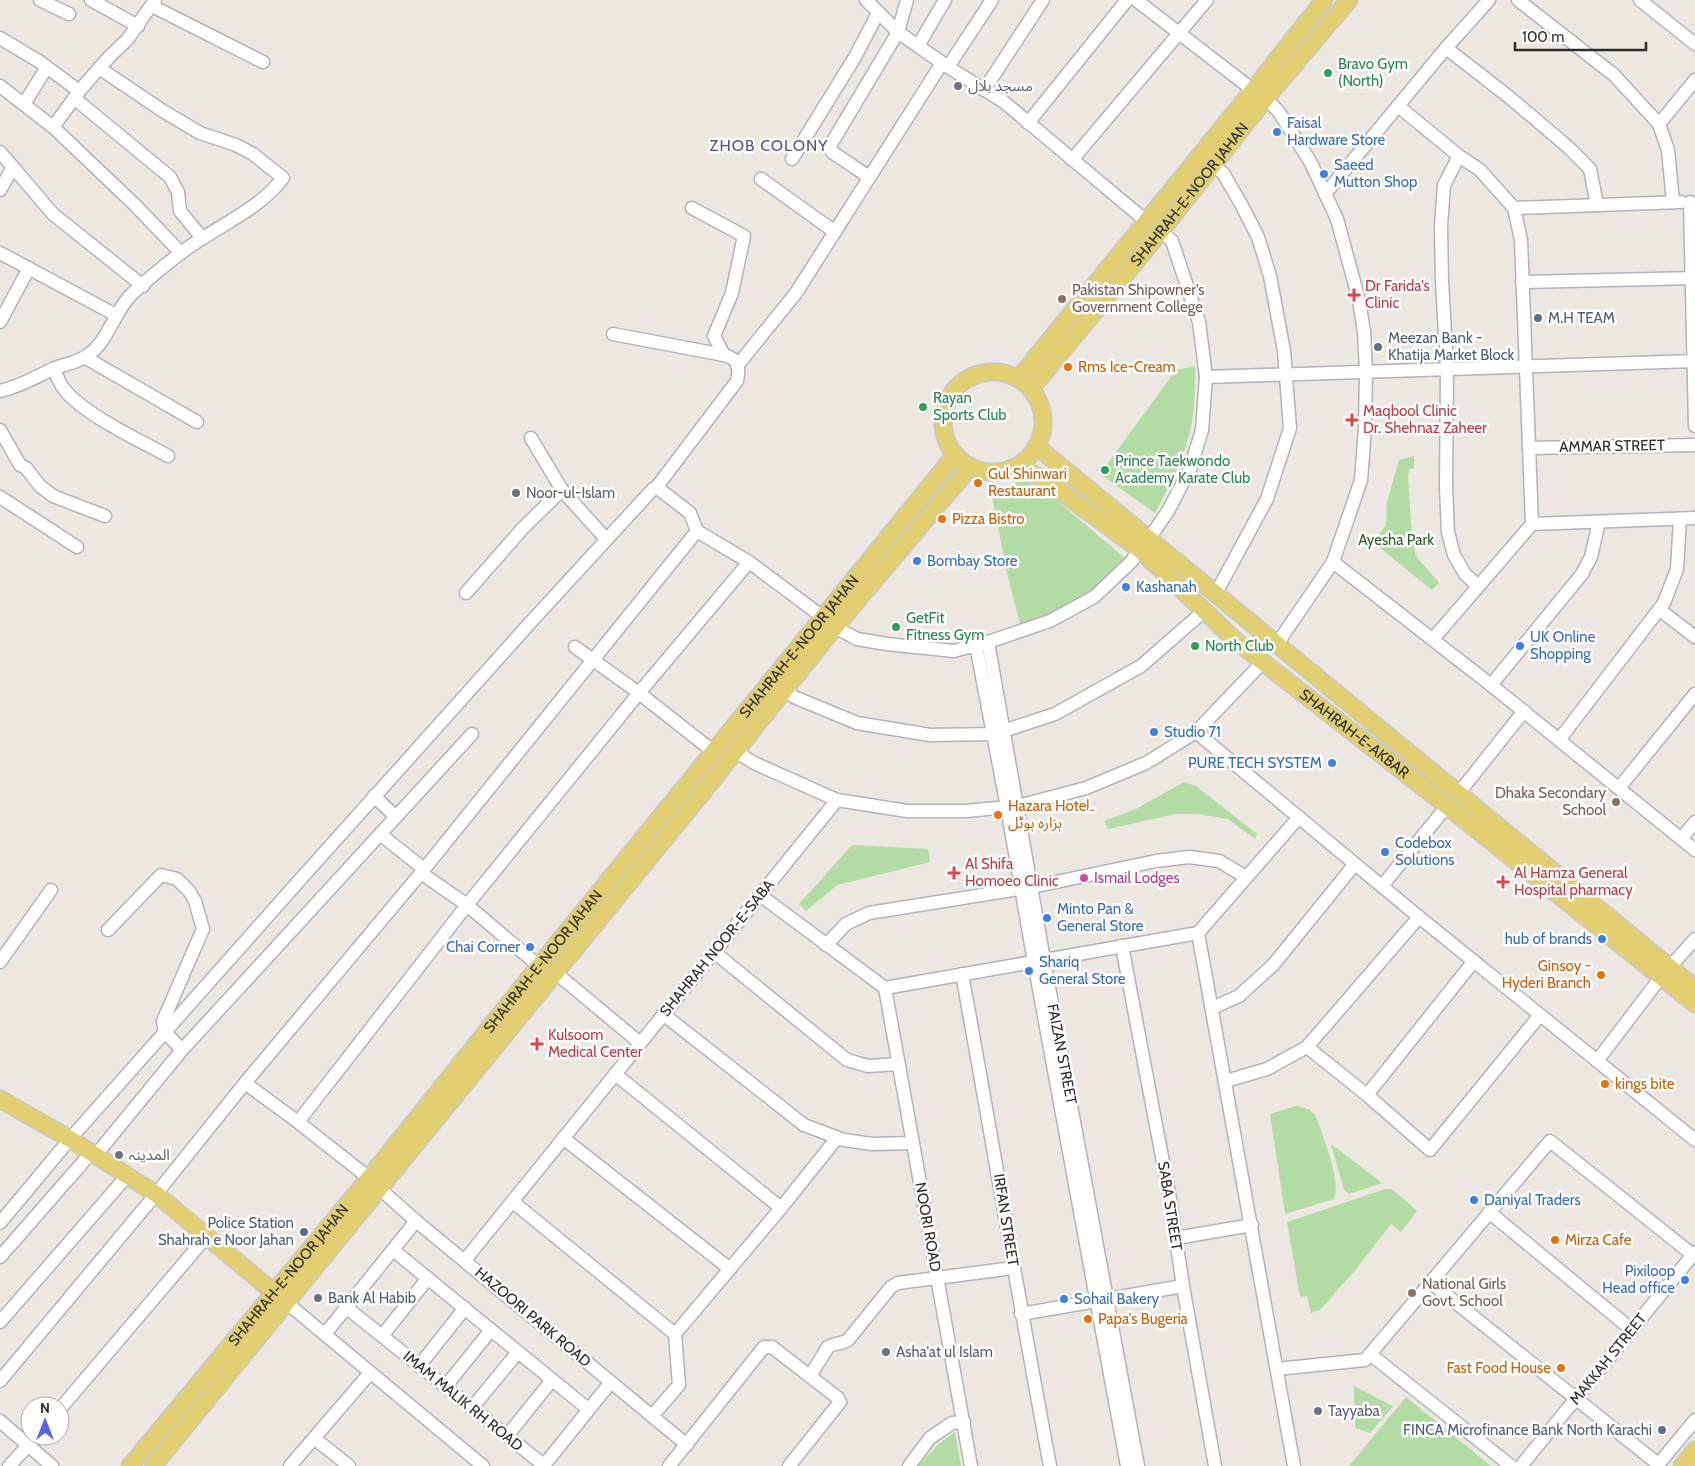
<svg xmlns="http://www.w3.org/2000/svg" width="1695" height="1466" font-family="Cabin,'Noto Sans Arabic',sans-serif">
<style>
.green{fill:#b3dca4}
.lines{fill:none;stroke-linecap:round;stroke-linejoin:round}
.minor-casing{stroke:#b1b2bb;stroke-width:15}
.major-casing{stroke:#c8c8c8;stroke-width:19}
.minor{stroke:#fff;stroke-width:12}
.major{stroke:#e1cf72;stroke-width:16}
.leisure-dot{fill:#2e9e5b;stroke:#fff;stroke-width:2}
.worship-dot{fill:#6b7280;stroke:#fff;stroke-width:2}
.shop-dot{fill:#3f7fe0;stroke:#fff;stroke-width:2}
.health-dot{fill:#e0444e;stroke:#fff;stroke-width:2}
.education-dot{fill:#8d6e63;stroke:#fff;stroke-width:2}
.service-dot{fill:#5c6f8a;stroke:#fff;stroke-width:2}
.food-dot{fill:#e8710a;stroke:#fff;stroke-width:2}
.hotel-dot{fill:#d1479c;stroke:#fff;stroke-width:2}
.labels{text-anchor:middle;stroke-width:5;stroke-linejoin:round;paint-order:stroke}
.leisure-label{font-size:15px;fill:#27864d;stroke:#fff;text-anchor:start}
.worship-label{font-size:15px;fill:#5b616d;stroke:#fff;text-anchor:start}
.shop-label{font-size:15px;fill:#366cbe;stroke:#fff;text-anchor:start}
.street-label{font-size:15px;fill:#2d2d2d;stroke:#fff}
.health-label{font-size:15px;fill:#be3a42;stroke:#fff;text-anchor:start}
.education-label{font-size:15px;fill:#785e54;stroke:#fff;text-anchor:start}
.service-label{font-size:15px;fill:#4e5e75;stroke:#fff;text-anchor:start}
.food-label{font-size:15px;fill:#c56008;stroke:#fff;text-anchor:start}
.park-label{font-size:15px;fill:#2c6224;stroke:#fff}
.hotel-label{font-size:15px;fill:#b23c85;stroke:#fff;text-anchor:start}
.neighbourhood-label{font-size:16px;letter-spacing:1px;fill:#525678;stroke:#fff}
</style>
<rect width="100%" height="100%" fill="#ece8e1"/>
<g class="green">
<path d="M1195,366C1195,386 1195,412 1190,432C1183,460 1169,487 1155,513L1100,474L1176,370Z"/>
<path d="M1414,456V468L1410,469L1408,475L1412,539L1416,556L1439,583L1432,590L1380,548L1377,542L1379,534L1386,525L1387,502L1399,460Z"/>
<path d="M1027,481L1054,498L1127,560L1082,599L1021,628L1007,573L991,490L1009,487L1017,482Z"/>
<path d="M1184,782L1196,786L1257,834L1255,839L1228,819L1197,814H1176L1108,829L1104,821L1136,809Z"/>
<path d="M852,845L928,849L930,862L837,885L806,911L799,904Z"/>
<path d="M1296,1106L1309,1109L1316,1116C1322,1135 1342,1182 1334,1199L1285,1214L1270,1114Z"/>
<path d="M1331,1144L1382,1183L1349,1194L1344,1190Z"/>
<path d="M1385,1189H1392L1417,1211L1401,1232L1391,1224L1356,1269L1321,1309L1311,1313L1307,1296L1300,1297L1287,1222Z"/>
<path d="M1354,1386L1393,1406L1370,1433L1355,1428Z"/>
<path d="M1406,1397L1491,1466H1349Z"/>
<path d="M955,1432L961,1466H917L941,1442Z"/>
</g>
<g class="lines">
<g class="minor-casing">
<g id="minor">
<path d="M40,0L69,14"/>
<path d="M91,0L138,26"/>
<path d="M866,0L898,32L948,67L1004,102L1146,221"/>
<path d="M1136,0L1253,90"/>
<path d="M1518,0L1614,75L1659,124L1668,150L1673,202"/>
<path d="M1640,0L1695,44"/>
<path d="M152,6L263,62"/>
<path d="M0,38L40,62L79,91"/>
<path d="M918,46L945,0"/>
<path d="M1446,48L1509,97L1568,147L1590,169L1597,205"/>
<path d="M948,67L992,0"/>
<path d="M0,86L53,127L135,205L181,253"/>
<path d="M984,90L1043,0"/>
<path d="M74,98L170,177L178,192L180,211L202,238"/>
<path d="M1266,98L1279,112L1311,163L1337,219L1359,300L1364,332L1366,372L1365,428L1361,480L1333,562L1277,644"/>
<path d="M24,104L47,67"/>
<path d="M1398,106L1459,156L1480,170L1514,208L1521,240L1532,524L1433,639"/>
<path d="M1028,123L1127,0"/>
<path d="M1659,124L1695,80"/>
<path d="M53,127L81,89L110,56L127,40L155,0"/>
<path d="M0,152L53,214L143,286"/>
<path d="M1459,156L1444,185L1441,226L1442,282L1447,369L1446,488L1448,532L1454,555L1465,574L1478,586"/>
<path d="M792,159L855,57L878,13"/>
<path d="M1072,160L1207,0"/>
<path d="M1212,165L1223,173L1241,204L1258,237L1270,276L1284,351L1290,428L1267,499L1216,593"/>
<path d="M869,177L832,152L830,146L898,32L907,0"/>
<path d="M761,179L835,232"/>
<path d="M0,190L13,167"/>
<path d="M1325,194L1446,48L1489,0"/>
<path d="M1690,202L1695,426"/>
<path d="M692,208L744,236L732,293L714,336L724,355"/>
<path d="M1514,208L1681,202"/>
<path d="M0,253L116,315"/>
<path d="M1522,282L1695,278"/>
<path d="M0,322L29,268"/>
<path d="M613,334L724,355C739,359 740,367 737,381L656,488"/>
<path d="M86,358L197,422"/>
<path d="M737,366L796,293L942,63"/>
<path d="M54,368C57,376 59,383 64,389C83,414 139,440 168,456"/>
<path d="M1206,377L1695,361"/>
<path d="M0,391C19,387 35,377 53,369C64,364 78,363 88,355C109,341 115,308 135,291C154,274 174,257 195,243C225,223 261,207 283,178L253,154L236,145L200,133L163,111L99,68"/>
<path d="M0,430L20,465L26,468L40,486L53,496L105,516"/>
<path d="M531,438L562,490L606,539"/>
<path d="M1529,448L1695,445"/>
<path d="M0,497L77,547"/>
<path d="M1532,524L1695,518"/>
<path d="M1149,539L1168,511L1190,469L1202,430L1206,377L1199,322L1172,241L1161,231"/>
<path d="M1333,562L1491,685L1695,850"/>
<path d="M466,593L523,528L562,490"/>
<path d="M1660,610L1695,637"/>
<path d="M835,627L857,639L887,644L954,651L988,642L1050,621L1094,597L1132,561L1139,549"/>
<path d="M988,642L1044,960L1138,1466"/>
<path d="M976,645L1007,807L1034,962L1127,1466"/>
<path d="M575,647L639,693L714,752"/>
<path d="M1491,685L1582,574L1591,557L1599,522"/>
<path d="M785,689L794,697L857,723L930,735L994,734L1055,714L1141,666L1204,611"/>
<path d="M1196,732L1419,917L1695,1140"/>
<path d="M1559,740L1664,603L1677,569L1680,519"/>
<path d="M735,751L754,763L837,800L907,811H966L1018,806L1086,788L1146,763L1196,732L1262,663"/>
<path d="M1619,788L1695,694"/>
<path d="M1458,794L1524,711"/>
<path d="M374,796L396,817"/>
<path d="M380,834L424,869"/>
<path d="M1681,839L1695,822"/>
<path d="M421,873L467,905L539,966"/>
<path d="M1382,886L1447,806"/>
<path d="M760,895L885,988L1198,933L1299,817"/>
<path d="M108,930L161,875L177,879L189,891L195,901L203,929L163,1021L165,1032L182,1050"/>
<path d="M1198,933L1294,1466"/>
<path d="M826,945L846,924L869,913L1032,887L1156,861L1189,857L1219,861L1246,877"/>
<path d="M1122,946L1170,1199L1183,1286L1215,1466"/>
<path d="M714,952L847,1060L868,1066L899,1064"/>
<path d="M0,962L51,890"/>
<path d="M1670,967L1695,939"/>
<path d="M556,973L640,1043"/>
<path d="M962,974C992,1138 1019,1302 1050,1466"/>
<path d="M885,988L971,1466"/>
<path d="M1212,1008L1239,996L1273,965L1355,864"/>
<path d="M663,1014L804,1125L844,1140L872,1144L913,1143"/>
<path d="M1307,1047L1367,1095L1430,1150L1540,1015"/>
<path d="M1597,1061L1661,977"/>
<path d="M615,1074L781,1208"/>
<path d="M1226,1081L1267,1069L1307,1047L1419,917"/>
<path d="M245,1083L298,1122L369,1178"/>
<path d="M1367,1095L1474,961"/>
<path d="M298,1122L467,905L639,693L749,562"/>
<path d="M563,1138L730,1269"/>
<path d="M95,1156L182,1050L472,734"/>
<path d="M380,1189L416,1221L687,1445"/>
<path d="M513,1202L675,1334"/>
<path d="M1489,1212L1632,1330"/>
<path d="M0,1223L70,1139L298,882L530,623L653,489H659L690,513L697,531L749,562L824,618"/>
<path d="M1176,1238L1252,1225"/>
<path d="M393,1250L588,1409"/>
<path d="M0,1257L91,1153"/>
<path d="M465,1260L837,800"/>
<path d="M1430,1282L1658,1464"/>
<path d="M287,1303L483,1466"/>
<path d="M347,1308L541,1463L545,1464L611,1382"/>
<path d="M1021,1314L1183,1286"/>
<path d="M0,1322L127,1176"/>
<path d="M325,1334L416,1221"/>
<path d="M382,1336L428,1278"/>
<path d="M1370,1354L1511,1466"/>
<path d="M419,1366L465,1308"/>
<path d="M1277,1369L1365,1360L1550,1141L1693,1255"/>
<path d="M810,1376L828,1347C834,1343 842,1344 848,1340L891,1287L898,1283L1013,1268"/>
<path d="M0,1381L156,1194L245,1083L421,873L697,531"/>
<path d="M445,1387L491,1330"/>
<path d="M472,1408L518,1352"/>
<path d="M60,1409L207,1236"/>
<path d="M652,1416L679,1385L675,1334L781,1208L837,1138"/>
<path d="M0,1421L52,1466"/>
<path d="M507,1436L552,1380"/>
<path d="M314,1438L349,1466"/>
<path d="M9,1466L37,1436"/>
<path d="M290,1466L370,1373"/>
<path d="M669,1466L764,1347H772L838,1398L840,1402L789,1466"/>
<path d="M909,1466L930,1438L952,1423L964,1422"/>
<path d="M1521,1466L1695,1252"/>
<path d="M1657,1466L1695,1420"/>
</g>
</g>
<g class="major-casing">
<g id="major">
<circle cx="993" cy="422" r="50"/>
<path d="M1018,379L1253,90L1324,0"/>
<path id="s1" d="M1031,389L1161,231L1266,98L1349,0"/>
<path d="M1036,446L1695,988"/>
<path id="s2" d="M1012,468L1029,472L1041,477L1139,549L1236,641L1447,806L1695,1004"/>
<path d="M0,1099L70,1139L156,1194L283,1300"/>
<path id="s3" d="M130,1466L369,1178L539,966L955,455"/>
<path d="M153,1466L707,787L835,627L970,467"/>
<path d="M1682,1466L1695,1450"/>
</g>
</g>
<use href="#minor" class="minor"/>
<use href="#major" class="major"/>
</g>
<g class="leisure-dot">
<circle cx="1328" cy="73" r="5"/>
<circle cx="923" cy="407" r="5"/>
<circle cx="1105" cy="470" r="5"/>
<circle cx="896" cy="627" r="5"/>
<circle cx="1195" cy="646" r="5"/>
</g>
<g class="worship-dot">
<circle cx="958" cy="86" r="5"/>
<circle cx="516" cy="493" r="5"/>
<circle cx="119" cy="1155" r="5"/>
<circle cx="886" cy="1352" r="5"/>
<circle cx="1318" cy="1411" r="5"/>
</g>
<g class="shop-dot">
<circle cx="1277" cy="132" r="5"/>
<circle cx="1324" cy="174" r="5"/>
<circle cx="917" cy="561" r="5"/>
<circle cx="1126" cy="587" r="5"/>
<circle cx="1520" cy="646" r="5"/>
<circle cx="1154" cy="732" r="5"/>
<circle cx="1332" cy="763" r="5"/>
<circle cx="1385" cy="852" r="5"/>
<circle cx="1047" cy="918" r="5"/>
<circle cx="1602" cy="939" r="5"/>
<circle cx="530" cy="947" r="5"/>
<circle cx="1029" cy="971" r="5"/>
<circle cx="1474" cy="1200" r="5"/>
<circle cx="1685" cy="1280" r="5"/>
<circle cx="1064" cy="1299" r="5"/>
</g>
<g class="health-dot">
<path d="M1351.5 287.5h5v5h5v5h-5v5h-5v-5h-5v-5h5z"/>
<path d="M1349.5 412.5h5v5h5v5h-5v5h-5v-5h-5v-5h5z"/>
<path d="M951.5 865.5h5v5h5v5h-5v5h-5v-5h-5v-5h5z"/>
<path d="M1500.5 874.5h5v5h5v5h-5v5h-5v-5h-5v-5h5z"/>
<path d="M534.5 1036.5h5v5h5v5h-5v5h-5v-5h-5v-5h5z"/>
</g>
<g class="education-dot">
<circle cx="1062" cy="299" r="5"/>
<circle cx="1616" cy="802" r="5"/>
<circle cx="1412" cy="1293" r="5"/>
</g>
<g class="service-dot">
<circle cx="1538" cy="318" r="5"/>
<circle cx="1378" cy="347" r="5"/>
<circle cx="304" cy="1232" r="5"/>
<circle cx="318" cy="1298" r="5"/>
<circle cx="1662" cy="1430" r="5"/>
</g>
<g class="food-dot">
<circle cx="1068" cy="367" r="5"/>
<circle cx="978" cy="483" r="5"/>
<circle cx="942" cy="519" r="5"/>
<circle cx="998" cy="815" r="5"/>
<circle cx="1601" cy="975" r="5"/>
<circle cx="1605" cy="1084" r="5"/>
<circle cx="1555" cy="1240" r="5"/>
<circle cx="1088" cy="1319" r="5"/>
<circle cx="1561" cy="1368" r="5"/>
</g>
<circle class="hotel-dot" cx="1084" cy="878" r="5"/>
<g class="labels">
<g class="leisure-label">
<text x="1338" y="69">Bravo Gym<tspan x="1338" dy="17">(North)</tspan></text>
<text x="933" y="403">Rayan<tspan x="933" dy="17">Sports Club</tspan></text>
<text x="1115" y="466">Prince Taekwondo<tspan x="1115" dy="17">Academy Karate Club</tspan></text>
<text x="906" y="623">GetFit<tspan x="906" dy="17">Fitness Gym</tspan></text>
<text x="1205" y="651">North Club</text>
</g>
<g class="worship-label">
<text x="968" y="91">مسجد بلال</text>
<text x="526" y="498">Noor-ul-Islam</text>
<text x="129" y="1160">المدینہ</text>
<text x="896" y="1357">Asha'at ul Islam</text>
<text x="1328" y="1416">Tayyaba</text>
</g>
<g class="shop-label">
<text x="1287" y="128">Faisal<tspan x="1287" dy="17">Hardware Store</tspan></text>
<text x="1334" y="170">Saeed<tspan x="1334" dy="17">Mutton Shop</tspan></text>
<text x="927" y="566">Bombay Store</text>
<text x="1136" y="592">Kashanah</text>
<text x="1530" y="642">UK Online<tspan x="1530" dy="17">Shopping</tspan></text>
<text x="1164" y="737">Studio 71</text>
<text x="1322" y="768" text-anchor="end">PURE TECH SYSTEM</text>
<text x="1395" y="848">Codebox<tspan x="1395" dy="17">Solutions</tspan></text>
<text x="1057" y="914">Minto Pan &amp;<tspan x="1057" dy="17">General Store</tspan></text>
<text x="1592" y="944" text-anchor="end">hub of brands</text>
<text x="520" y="952" text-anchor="end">Chai Corner</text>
<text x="1039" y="967">Shariq<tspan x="1039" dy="17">General Store</tspan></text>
<text x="1484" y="1205">Daniyal Traders</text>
<text x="1675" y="1276" text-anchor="end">Pixiloop<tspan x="1675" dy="17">Head office</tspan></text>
<text x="1074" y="1304">Sohail Bakery</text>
</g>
<g class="street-label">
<text dy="5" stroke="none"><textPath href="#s1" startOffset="251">SHAHRAH-E-NOOR JAHAN</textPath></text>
<text transform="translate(1612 446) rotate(-1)" y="5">AMMAR STREET</text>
<text dy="5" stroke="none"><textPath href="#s3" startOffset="1058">SHAHRAH-E-NOOR JAHAN</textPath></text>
<text dy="5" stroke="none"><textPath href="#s2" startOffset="436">SHAHRAH-E-AKBAR</textPath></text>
<text transform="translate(717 948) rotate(-51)" y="5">SHAHRAH NOOR-E-SABA</text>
<text dy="5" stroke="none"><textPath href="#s3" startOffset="652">SHAHRAH-E-NOOR JAHAN</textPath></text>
<text transform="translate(1062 1054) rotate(79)" y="5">FAIZAN STREET</text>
<text transform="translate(1170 1206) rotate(81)" y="5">SABA STREET</text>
<text transform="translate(1006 1220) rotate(81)" y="5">IRFAN STREET</text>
<text transform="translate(928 1227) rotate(80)" y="5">NOORI ROAD</text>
<text dy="5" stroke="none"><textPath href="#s3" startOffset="248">SHAHRAH-E-NOOR JAHAN</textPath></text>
<text transform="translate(533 1317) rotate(40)" y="5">HAZOORI PARK ROAD</text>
<text transform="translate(1608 1359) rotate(-51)" y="5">MAKKAH STREET</text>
<text transform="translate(463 1401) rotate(39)" y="5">IMAM MALIK RH ROAD</text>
</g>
<g class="health-label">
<text x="1365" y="291">Dr Farida's<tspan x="1365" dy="17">Clinic</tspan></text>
<text x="1363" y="416">Maqbool Clinic<tspan x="1363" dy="17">Dr. Shehnaz Zaheer</tspan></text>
<text x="965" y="869">Al Shifa<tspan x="965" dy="17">Homoeo Clinic</tspan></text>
<text x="1514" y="878">Al Hamza General<tspan x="1514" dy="17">Hospital pharmacy</tspan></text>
<text x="548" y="1040">Kulsoom<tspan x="548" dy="17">Medical Center</tspan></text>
</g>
<g class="education-label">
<text x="1072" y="295">Pakistan Shipowner's<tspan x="1072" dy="17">Government College</tspan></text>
<text x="1606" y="798" text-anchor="end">Dhaka Secondary<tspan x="1606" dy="17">School</tspan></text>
<text x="1422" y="1289">National Girls<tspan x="1422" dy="17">Govt. School</tspan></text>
</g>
<g class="service-label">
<text x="1548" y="323">M.H TEAM</text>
<text x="1388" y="343">Meezan Bank -<tspan x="1388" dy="17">Khatija Market Block</tspan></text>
<text x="294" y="1228" text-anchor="end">Police Station<tspan x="294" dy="17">Shahrah e Noor Jahan</tspan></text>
<text x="328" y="1303">Bank Al Habib</text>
<text x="1652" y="1435" text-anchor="end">FINCA Microfinance Bank North Karachi</text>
</g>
<g class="food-label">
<text x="1078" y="372">Rms Ice-Cream</text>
<text x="988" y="479">Gul Shinwari<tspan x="988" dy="17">Restaurant</tspan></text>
<text x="952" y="524">Pizza Bistro</text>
<text x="1008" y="811">Hazara Hotel۔<tspan x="1008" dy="17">ہزارہ ہوٹل</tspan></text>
<text x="1591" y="971" text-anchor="end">Ginsoy -<tspan x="1591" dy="17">Hyderi Branch</tspan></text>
<text x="1615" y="1089">kings bite</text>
<text x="1565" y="1245">Mirza Cafe</text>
<text x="1098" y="1324">Papa's Bugeria</text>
<text x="1551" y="1373" text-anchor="end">Fast Food House</text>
</g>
<g class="park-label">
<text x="1396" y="545">Ayesha Park</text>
</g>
<g class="hotel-label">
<text x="1094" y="883">Ismail Lodges</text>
</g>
<g class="neighbourhood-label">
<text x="769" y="151">ZHOB COLONY</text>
</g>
</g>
<g transform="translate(45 1421)"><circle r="24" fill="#ffffff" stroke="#ababab"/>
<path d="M0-4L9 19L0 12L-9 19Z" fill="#5565e5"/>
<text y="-8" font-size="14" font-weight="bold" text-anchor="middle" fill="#2d2d2d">N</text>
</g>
<path d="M1515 42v8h131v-8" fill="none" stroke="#2d2d2d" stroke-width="2.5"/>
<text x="1522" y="42" font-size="15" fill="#2d2d2d" stroke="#ffffff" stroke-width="4" paint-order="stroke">100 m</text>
</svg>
